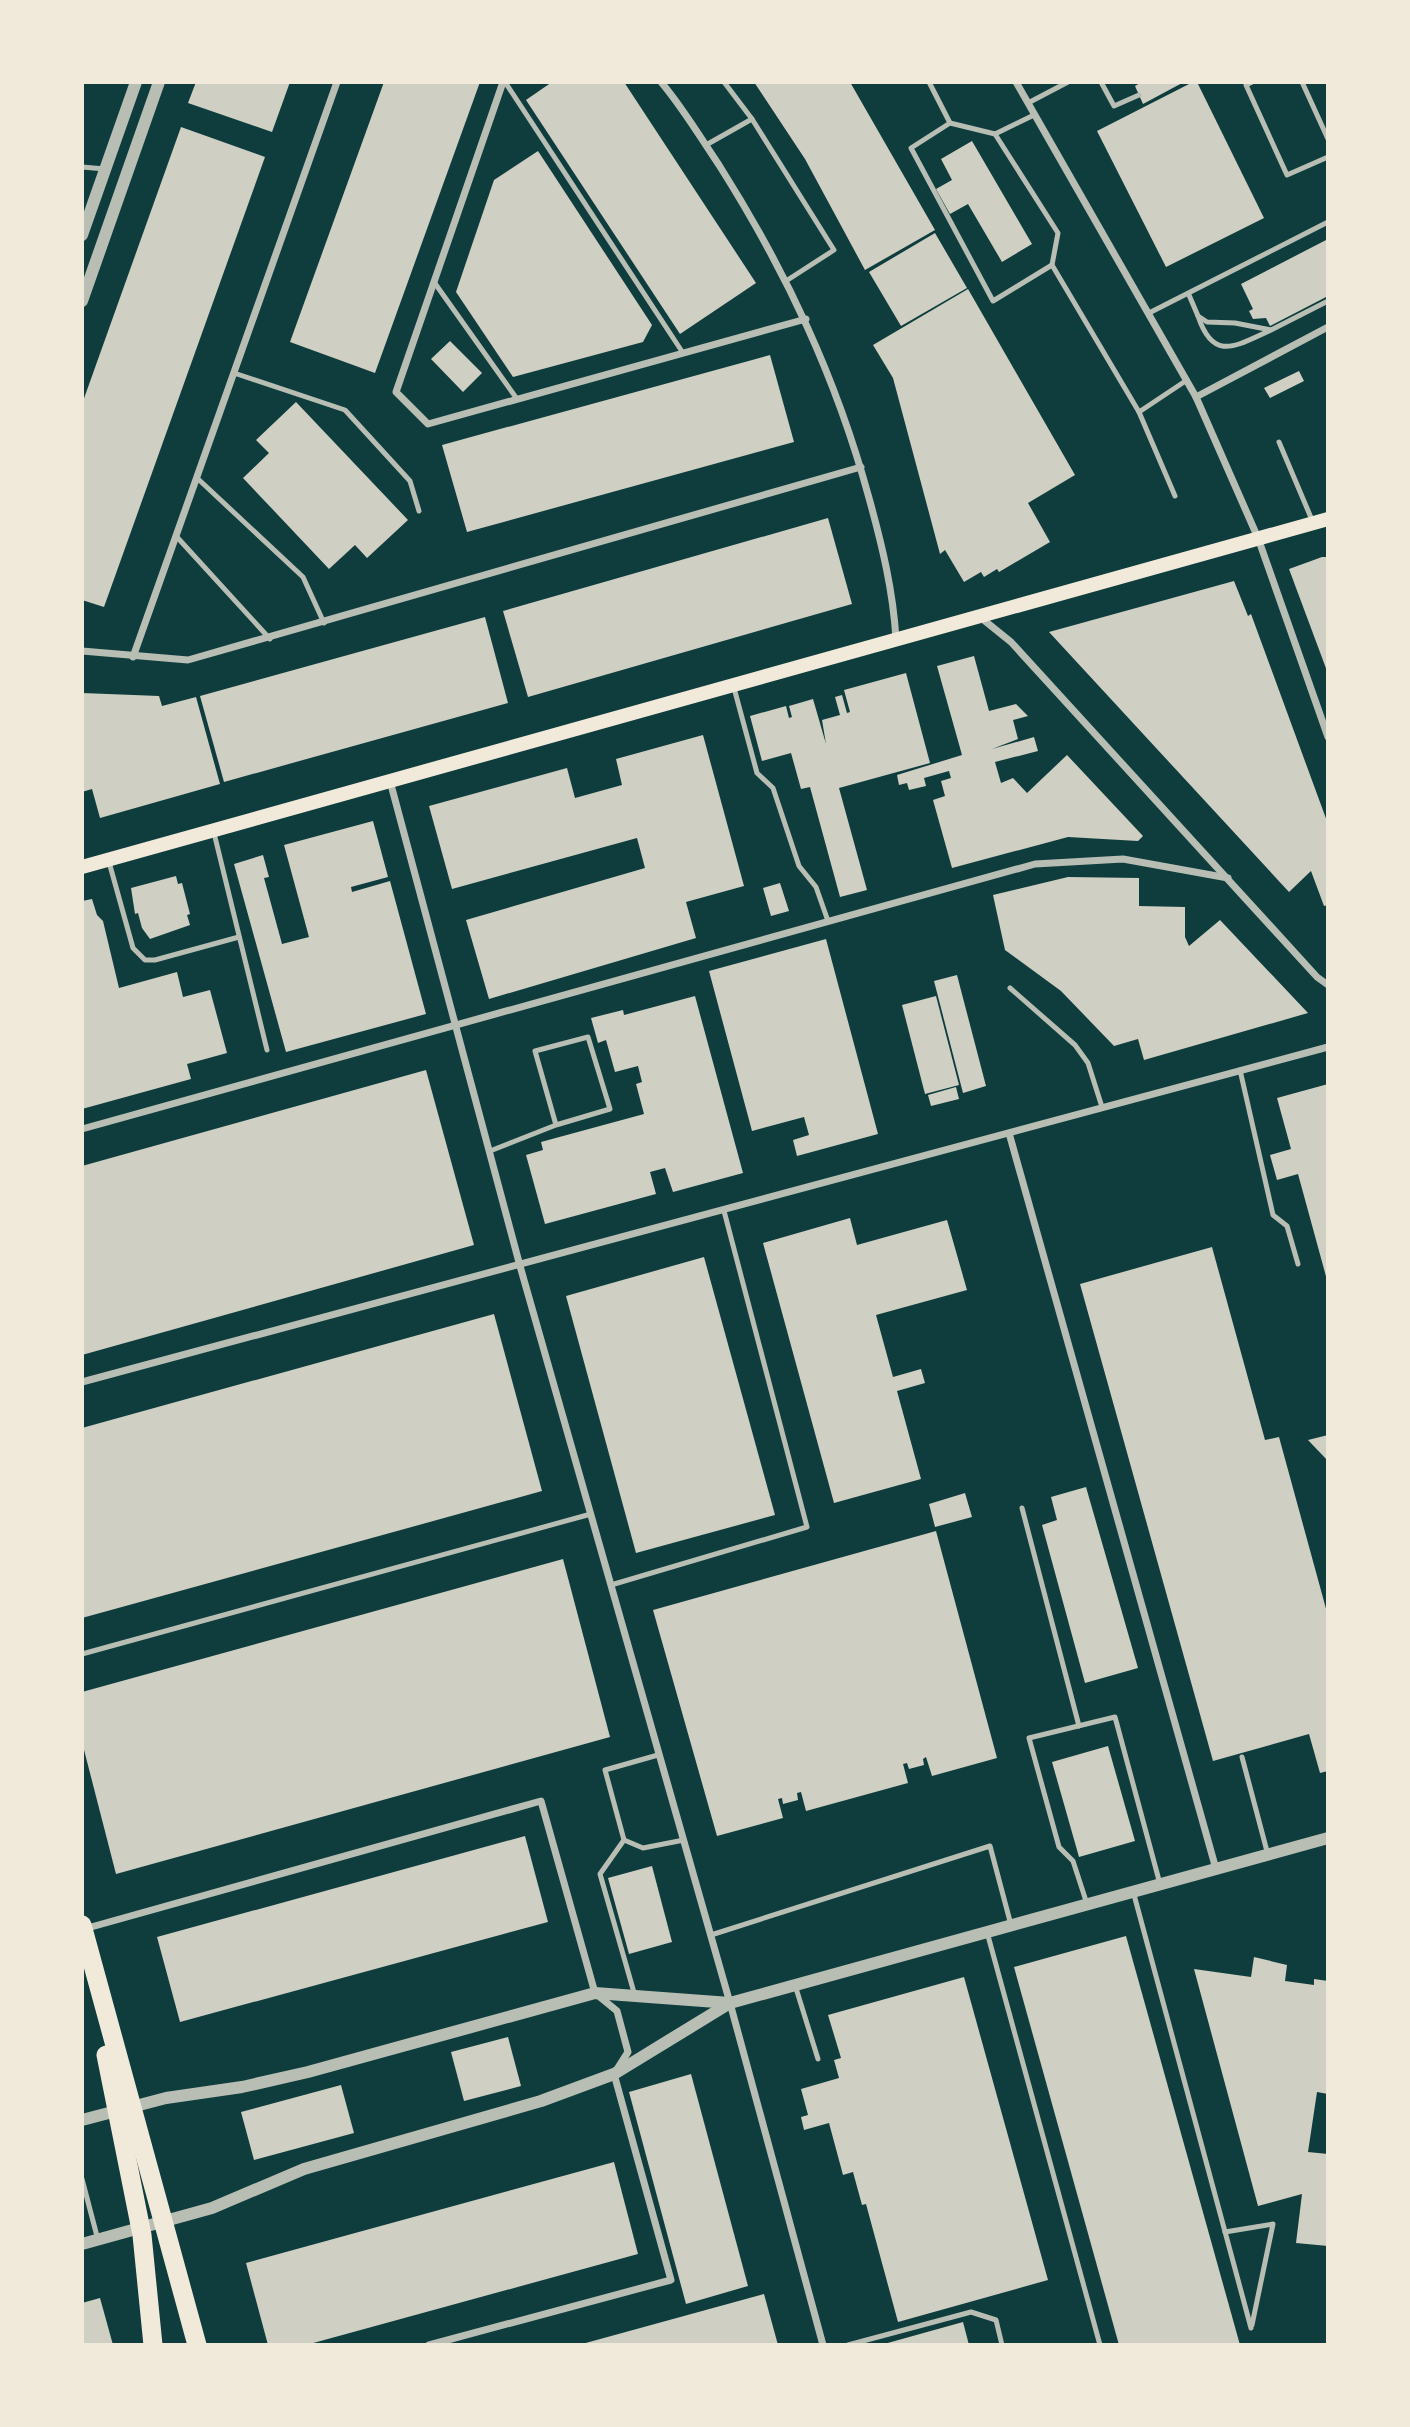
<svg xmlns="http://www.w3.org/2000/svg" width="1410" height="2427" font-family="'Noto Sans',sans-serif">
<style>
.building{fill:#cfcfc3}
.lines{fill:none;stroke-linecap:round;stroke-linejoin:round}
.service{stroke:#b8beb3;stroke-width:5}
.minor{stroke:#b8beb3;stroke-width:7}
.tertiary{stroke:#b8beb3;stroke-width:12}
.secondary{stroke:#f1e9da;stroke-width:14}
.motorway{stroke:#f1e9da;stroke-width:19}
</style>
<rect width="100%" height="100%" fill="#0f3d3e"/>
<g class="building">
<path d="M196,82H290L272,132L188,103Z"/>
<path d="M384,82H480L375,373L290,342Z"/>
<path d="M552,82H624L756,283L680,334L526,100Z"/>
<path d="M754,82H850L935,230L865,270L805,159Z"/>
<path d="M1142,82H1184L1143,104L1135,86Z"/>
<path d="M1193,82H1197L1264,218L1166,267L1097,131Z"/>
<path d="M181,127L265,157L104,607L82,600V404Z"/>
<path d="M972,141L1032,244L1002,262L968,204L950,214L936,189L952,180L941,159Z"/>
<path d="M538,151L652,325L643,342L513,377L456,292L494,180Z"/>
<path d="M935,233L967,288L901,326L869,272Z"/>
<path d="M1328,239V296L1270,326L1266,318L1253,319L1249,311L1253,309L1241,284Z"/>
<path d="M968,289L1075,475L1028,503L1050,542L999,572L997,569L984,577L981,572L964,582L945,550L940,554L893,378L873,345Z"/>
<path d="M450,341L482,373L463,392L431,359Z"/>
<path d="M770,355L794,442L467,532L442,445Z"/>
<path d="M1299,371L1304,381L1270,398L1264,388Z"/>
<path d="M296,402L408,520L367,558L355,545L329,569L243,478L269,453L256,440Z"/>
<path d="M828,518L852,604L528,697L503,611Z"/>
<path d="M1322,557H1328L1327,671L1289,569Z"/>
<path d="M1234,581L1248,616L1251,614L1328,824V905L1324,906L1311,871L1289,892L1049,632Z"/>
<path d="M485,617L508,703L224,782L200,696Z"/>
<path d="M974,656L989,711L1016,704L1028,716L1013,720L1018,739L992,749L1034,737L1038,751L995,762L1001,783L1013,778L1027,793L1067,755L1143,836L1138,841L1068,837L952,868L933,800L945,796L941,781L951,778L949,771L924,778L926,786L909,790L907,783L899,785L897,775L962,755L937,666Z"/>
<path d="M906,673L930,763L839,788L867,890L840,897L810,787L801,789L791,753L762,761L750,716L786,706L789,718L792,717L789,706L813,699L826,744L822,720L840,715L835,697L842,695L847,713L850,712L844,690Z"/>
<path d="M82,693L159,696L162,706L196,697L220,784L100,818L92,789L82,792Z"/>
<path d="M703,735L744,886L686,902L696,938L489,999L466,920L645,868L637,838L452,889L429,806L567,768L575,798L622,785L616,759Z"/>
<path d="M373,821L388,877L351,887L352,892L390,881L426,1014L286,1052L234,864L263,855L269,877L264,878L282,944L309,937L284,845Z"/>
<path d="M176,876L178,884L182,883L190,914L187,915L190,925L150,939L142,928L138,913L135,914L131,888Z"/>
<path d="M1068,877L1139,878V906L1185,907V937L1189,946L1220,920L1308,1013L1144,1060L1138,1039L1114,1046L1061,991L1005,950L993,895Z"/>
<path d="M780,883L789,911L771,916L763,888Z"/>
<path d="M92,899L97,915L103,921L119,988L177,972L183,997L210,990L227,1053L187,1064L191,1079L82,1109V901Z"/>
<path d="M826,939L878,1134L797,1156L793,1140L809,1135L804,1117L752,1131L709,971Z"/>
<path d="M957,975L986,1086L963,1093L934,981Z"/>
<path d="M695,996L743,1173L673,1192L665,1168L650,1172L656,1194L545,1224L526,1155L543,1150L541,1142L644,1114L636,1084L642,1082L638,1066L615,1072L606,1040L598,1043L591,1018L623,1010L624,1015Z"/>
<path d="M936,996L959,1085L925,1094L902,1005Z"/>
<path d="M426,1070L474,1245L82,1355V1166Z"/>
<path d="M1328,1084V1280H1327L1298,1174L1277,1180L1270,1155L1291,1149L1277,1098Z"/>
<path d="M956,1087L959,1099L931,1106L928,1095Z"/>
<path d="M850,1218L857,1245L947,1220L967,1290L876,1315L893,1377L921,1369L925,1383L897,1391L921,1479L834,1503L763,1243Z"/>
<path d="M1212,1247L1265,1440L1279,1437L1328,1616V1771L1320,1773L1309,1734L1213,1761L1080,1284Z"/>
<path d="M704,1257L775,1515L636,1553L566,1296Z"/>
<path d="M494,1314L542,1491L82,1618V1428Z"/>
<path d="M1328,1435V1461L1308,1440Z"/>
<path d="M1086,1487L1138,1668L1085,1683L1042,1525L1057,1520L1051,1497Z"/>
<path d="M965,1493L972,1517L935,1527L929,1504Z"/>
<path d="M936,1531L997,1758L932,1776L926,1757L923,1759L924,1765L909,1769L907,1763L903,1764L908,1783L806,1811L801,1792L797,1793L798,1800L783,1804L782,1798L778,1799L783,1818L717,1836L653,1610Z"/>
<path d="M563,1559L610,1737L116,1874L82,1742V1692Z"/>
<path d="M1108,1746L1135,1841L1079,1857L1052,1762Z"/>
<path d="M525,1836L548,1922L180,2022L157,1937Z"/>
<path d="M652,1866L672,1942L629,1954L608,1878Z"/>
<path d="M1126,1936L1240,2345H1119L1014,1967Z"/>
<path d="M1254,1957L1287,1965L1285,1981L1314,1985V1979L1328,1981V2094L1317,2092L1308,2152L1328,2154V2246L1296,2243L1302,2194L1258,2206L1194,1969L1251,1977Z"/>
<path d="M964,1977L1048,2280L898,2322L866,2204L862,2205L853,2172L843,2175L829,2123L804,2130L801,2117L808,2115L801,2089L839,2078L834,2060L841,2058L828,2015Z"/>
<path d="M508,2037L521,2086L464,2101L451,2052Z"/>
<path d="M691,2074L748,2286L686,2304L629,2092Z"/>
<path d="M341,2085L354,2133L254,2160L241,2112Z"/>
<path d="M614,2162L638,2254L306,2345H268L246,2263Z"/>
<path d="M764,2294L778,2345H582V2344Z"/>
<path d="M100,2298L113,2345H82V2303Z"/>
<path d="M963,2322L969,2345H884V2344Z"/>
</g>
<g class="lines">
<g class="service">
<path d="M505,82L683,353"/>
<path d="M724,82L752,119"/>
<path d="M929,82L950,123L995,134L1034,115"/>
<path d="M1101,82L1114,106L1139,95"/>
<path d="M1252,82L1246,85L1287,175L1328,157"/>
<path d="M1302,82L1328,139"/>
<path d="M1028,103L1068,82"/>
<path d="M950,123L911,148L993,301L1052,265L1058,233L995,134"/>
<path d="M706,145L752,119L834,250L786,281"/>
<path d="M82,167L105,169"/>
<path d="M1052,265L1139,412L1187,380"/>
<path d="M434,282L517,399"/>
<path d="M1189,295L1198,316L1207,322L1235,323L1271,330L1328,301"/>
<path d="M1149,313L1328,222"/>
<path d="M1198,316C1213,361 1234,347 1269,331"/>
<path d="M234,373L345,410L410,481L419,511"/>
<path d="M1139,412L1175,496"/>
<path d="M1279,442L1312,520"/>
<path d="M197,478L303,577L324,623"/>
<path d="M176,536L270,639"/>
<path d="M734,688L757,773L773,788L799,866L816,887L828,921"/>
<path d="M214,833L267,1050"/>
<path d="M109,862L133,948L145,960H155L239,937"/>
<path d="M1010,988L1075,1045L1088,1063L1102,1107"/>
<path d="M1240,1070L1273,1215L1287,1226L1298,1264"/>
<path d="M490,1151L556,1125L535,1051L588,1037L610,1109L556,1125"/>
<path d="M1022,1508L1079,1726"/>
<path d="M611,1585L807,1527L724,1211"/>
<path d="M82,1654L591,1514"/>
<path d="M1242,1757L1268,1855"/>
<path d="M624,1840L600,1874L635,1996"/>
<path d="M624,1840L605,1770L658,1755"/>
<path d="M624,1840L643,1848L684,1840"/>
<path d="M1133,1891L1251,2328"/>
<path d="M1087,1904L1073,1861L1059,1847L1029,1738L1115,1717L1160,1884"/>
<path d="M987,1932L1100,2345"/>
<path d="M711,1935L990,1846L1011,1925"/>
<path d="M795,1985L818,2059"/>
<path d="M82,2179L98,2240"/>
<path d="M1225,2232L1273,2224L1252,2325"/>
<path d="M848,2345L971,2312L996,2320L1002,2345"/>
</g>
<g class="minor">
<path d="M503,82L396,392L428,424L806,319"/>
<path d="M661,82C683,108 700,137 719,165C786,271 836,377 869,498C882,545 893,590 896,639"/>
<path d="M1016,82L1196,397L1258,538L1328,737"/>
<path d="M1196,397L1328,327"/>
<path d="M980,617L1011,642L1317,977L1328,985"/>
<path d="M82,651L188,660L861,467"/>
<path d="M133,657L337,82"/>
<path d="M390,781L520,1266L730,2003L823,2345"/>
<path d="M82,1129L1035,864L1123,859L1228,878"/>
<path d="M1009,1133L1216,1869"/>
<path d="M82,1382L1328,1047"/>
<path d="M84,1929L541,1801L595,1993L617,2011L628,2052L614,2074L671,2280L429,2345"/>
</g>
<g class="tertiary">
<path d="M82,235L136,82"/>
<path d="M82,301L159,82"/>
<path d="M82,2120L166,2098L242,2087L308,2072L595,1993L730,2003"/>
<path d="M82,2244L212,2208L304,2169L541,2101L614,2074L730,2003L1328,1838"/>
</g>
<path class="secondary" d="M82,867L1328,519"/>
<g class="motorway">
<path d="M82,1925L197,2345"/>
<path d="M106,2055L142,2235L153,2345"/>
</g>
</g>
<rect width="1410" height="2427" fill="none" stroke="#f1e9da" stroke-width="168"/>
</svg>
